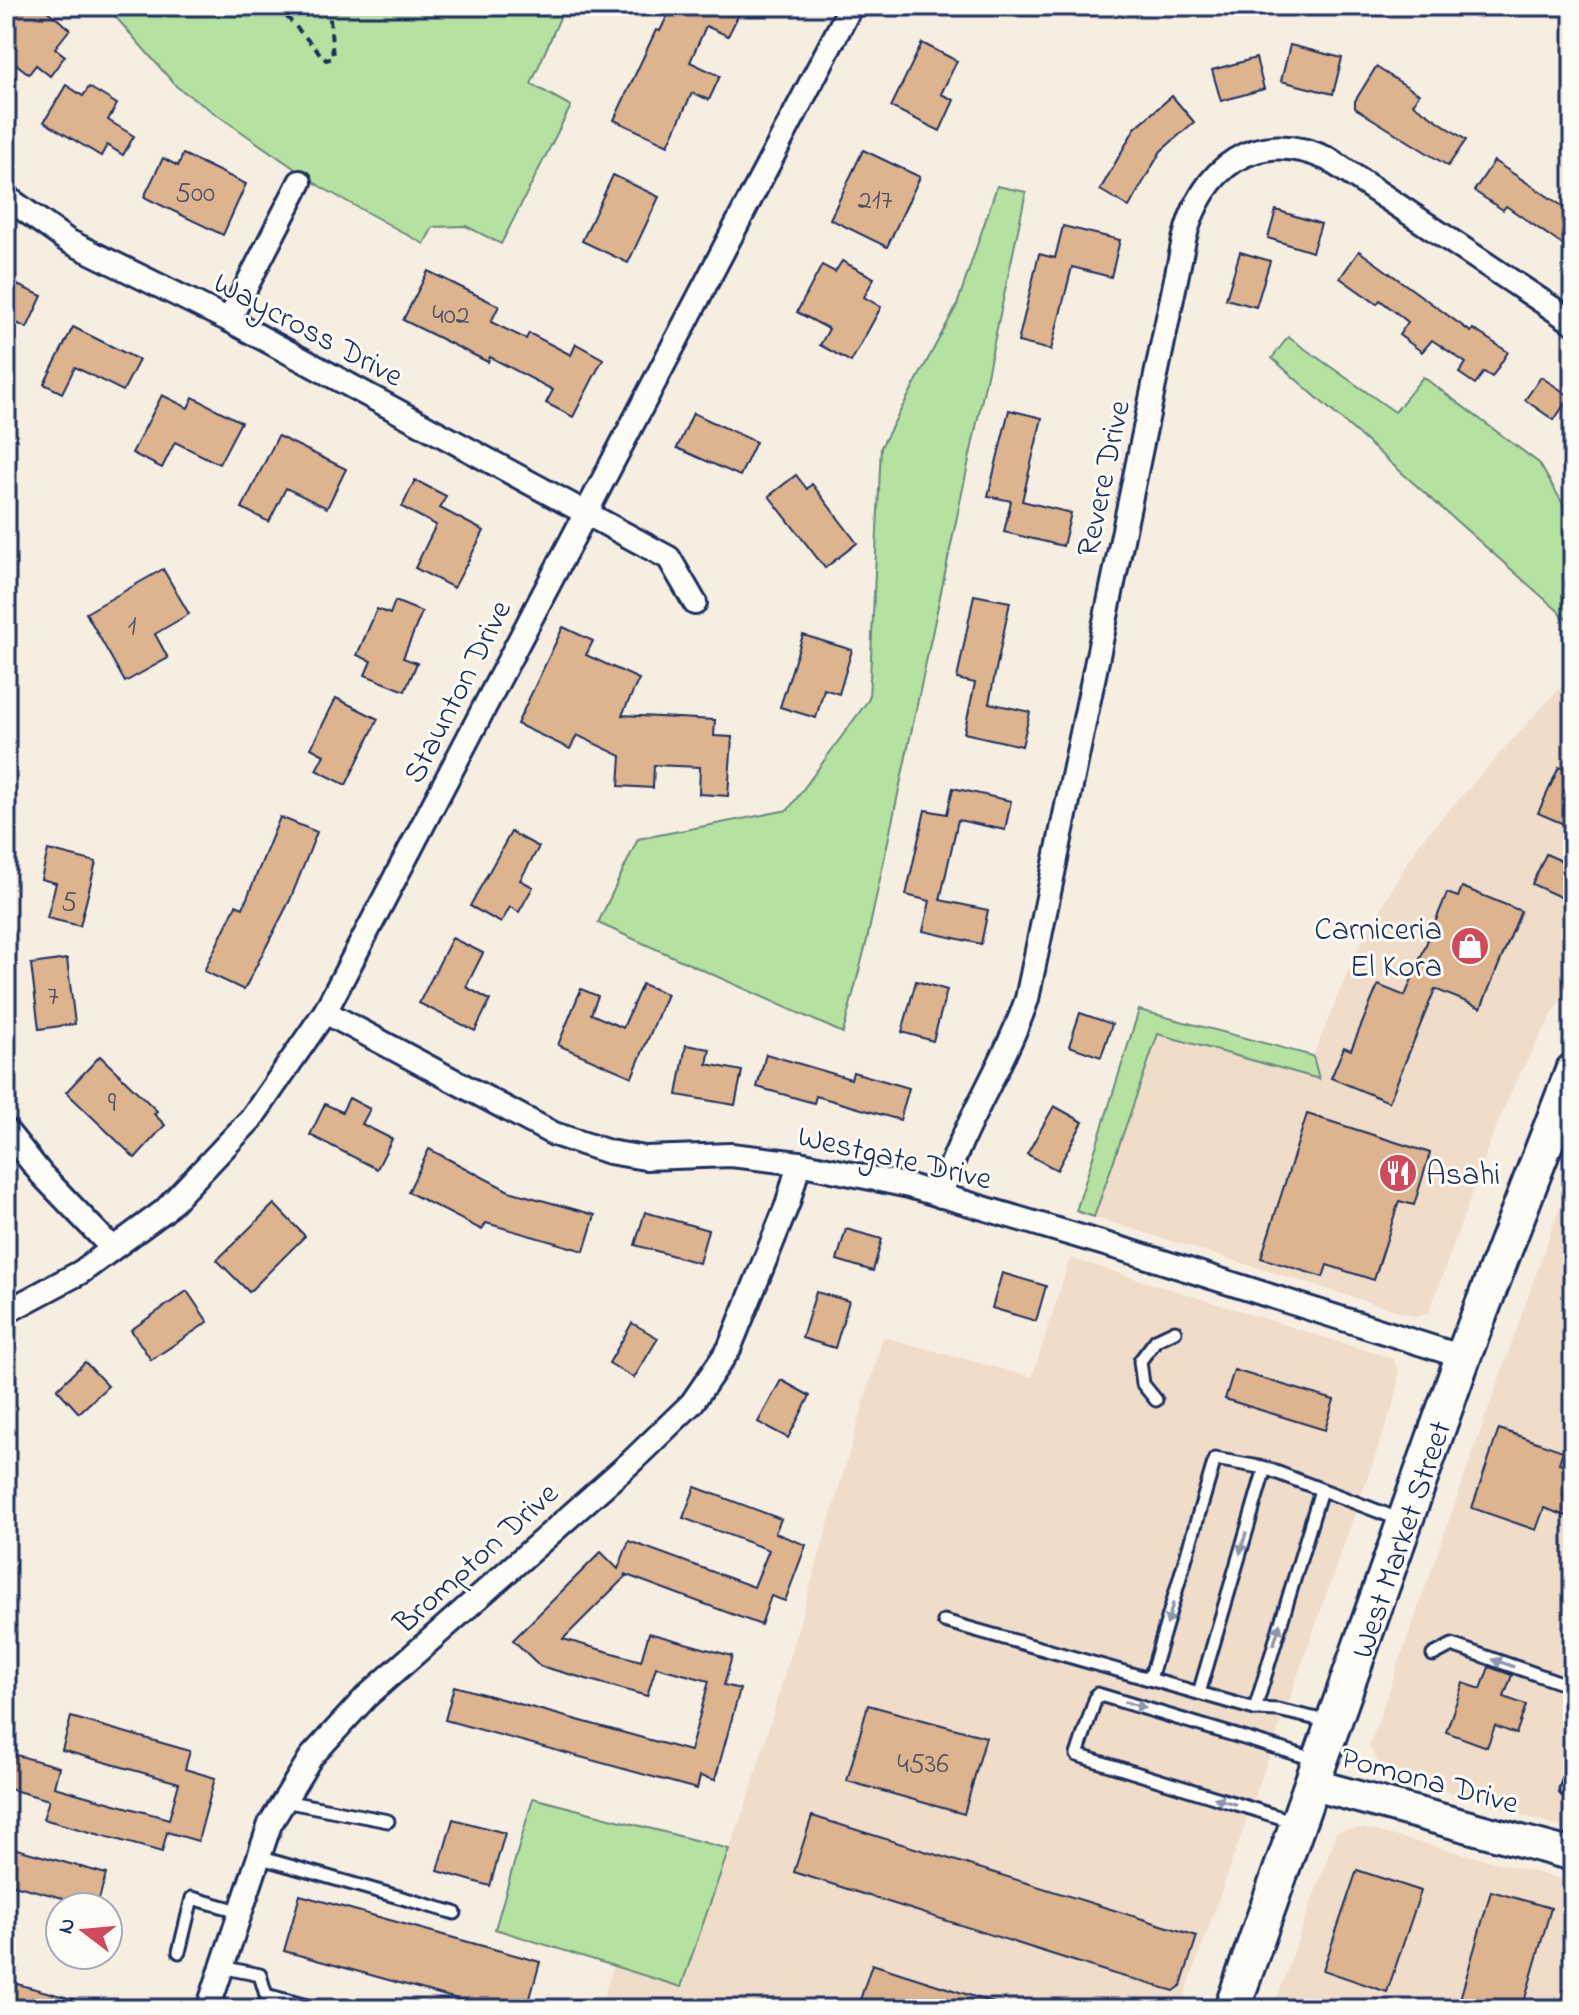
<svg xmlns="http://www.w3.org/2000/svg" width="1579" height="2015" font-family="'Indie Flower',sans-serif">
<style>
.built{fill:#efddc9}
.green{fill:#b5e2a0;stroke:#68887f;stroke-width:2}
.building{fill:#ddb48e;stroke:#1b2f5e;stroke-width:2}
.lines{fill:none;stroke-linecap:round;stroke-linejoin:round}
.lane-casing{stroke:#1b2f5e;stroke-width:17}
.street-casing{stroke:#1b2f5e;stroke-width:28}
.secondary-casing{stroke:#1b2f5e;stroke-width:36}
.primary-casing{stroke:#1b2f5e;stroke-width:40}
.path{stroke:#1b2f5e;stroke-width:4;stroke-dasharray:8 6;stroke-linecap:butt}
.lane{stroke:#fdfcf7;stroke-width:11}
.street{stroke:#fdfcf7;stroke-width:22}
.secondary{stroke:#fdfcf7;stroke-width:30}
.primary{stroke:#fdfcf7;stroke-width:34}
.oneway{fill:#8c96aa}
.labels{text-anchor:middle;stroke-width:6;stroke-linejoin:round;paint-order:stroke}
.number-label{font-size:28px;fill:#4c506a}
.street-label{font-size:32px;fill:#1b2f5e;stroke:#fdfcf7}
.poi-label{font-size:32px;fill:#1b2f5e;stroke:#fdfcf7;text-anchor:end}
</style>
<rect width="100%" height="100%" fill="#f7eee2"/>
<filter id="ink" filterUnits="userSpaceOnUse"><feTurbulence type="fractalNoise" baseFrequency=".0125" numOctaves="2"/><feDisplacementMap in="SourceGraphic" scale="16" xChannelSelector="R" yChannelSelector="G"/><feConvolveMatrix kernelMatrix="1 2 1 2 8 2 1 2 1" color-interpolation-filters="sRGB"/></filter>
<g filter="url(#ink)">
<g class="built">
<path d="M1573,673V977L1516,1081L1493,1134L1429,1313L1417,1317L1094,1217L1158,1033L1319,1078L1313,1056L1355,954L1418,844Z"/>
<path d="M1573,1169V1831L1410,1780L1380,1766L1369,1747Z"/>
<path d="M1070,1258L1394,1359L1399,1373L1396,1397L1180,2009H600L614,1964L681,1986L750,1792L883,1337L1032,1377Z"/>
<path d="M1363,1828L1573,1882V2009H1273L1337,1831Z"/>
</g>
<g class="green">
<path d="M106,6H565L531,84L571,106L501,244L466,226L433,227L424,244L321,187L177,87Z"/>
<path d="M997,186L1026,192L867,940L843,1033L598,923L638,839L788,810L869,699L881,447L957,305Z"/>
<path d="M1288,337L1395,412L1423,377L1539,463L1573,521V624L1272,358Z"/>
<path d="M1139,1010L1313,1056L1319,1079L1158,1034L1094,1217L1076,1211Z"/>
<path d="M533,1798L729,1849L681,1987L495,1929Z"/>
</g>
<g class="building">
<path d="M6,6H41L70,29L55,48L65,56L50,76L36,65L29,74L6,56Z"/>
<path d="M672,6H743L728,36L706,26L690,62L720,76L709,100L692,93L668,145L614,120L656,30L660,31Z"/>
<path d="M922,43L957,61L941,94L954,100L940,131L891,107Z"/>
<path d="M1290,45L1342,58L1333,94L1281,81Z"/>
<path d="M1256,58L1264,89L1221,101L1212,70Z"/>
<path d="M1376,67L1419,94L1413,104L1466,140L1448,166L1355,108V101Z"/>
<path d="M66,85L83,96L89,87L117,104L108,120L134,136L123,155L107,145L101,156L44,122Z"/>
<path d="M1172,96L1194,122L1161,151L1129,207L1100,190L1135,128Z"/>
<path d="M863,150L920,177L887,247L830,219Z"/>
<path d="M183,154L246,184L223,235L144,197L163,158L178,166Z"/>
<path d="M1494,161L1573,213V252L1506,206L1503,210L1474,191Z"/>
<path d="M613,175L659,197L628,263L582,241Z"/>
<path d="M1276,210L1321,224L1312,252L1268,238Z"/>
<path d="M1063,226L1120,240L1111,277L1072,267L1051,350L1018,342L1039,254L1055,258Z"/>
<path d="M1359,251L1471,332L1473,329L1508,352L1492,377L1484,372L1475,384L1459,373L1466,363L1432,340L1422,352L1399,335L1408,322L1380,300L1377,304L1340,278Z"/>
<path d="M1240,252L1270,261L1256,307L1226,299Z"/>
<path d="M842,261L874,278L864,297L881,307L851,362L820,345L829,329L797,312L822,265L835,272Z"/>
<path d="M428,271L499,306L491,322L526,339L529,333L571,355L576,344L603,359L573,417L546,403L553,390L490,357L488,362L403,320Z"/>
<path d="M6,280L42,296L27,328L6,318Z"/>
<path d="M73,327L139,360L123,391L75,367L62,393L44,384Z"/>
<path d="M1541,377L1570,396L1554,420L1525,400Z"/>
<path d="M162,395L188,408L193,397L241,422L219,464L175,442L162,468L132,453Z"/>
<path d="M1009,410L1042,418L1022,501L1071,513L1063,546L1004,532L1011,501L988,496Z"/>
<path d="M693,413L756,442L740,476L677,448Z"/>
<path d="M278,436L346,469L327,508L286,488L269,522L242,508Z"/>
<path d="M796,475L807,489L812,484L857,543L825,568L769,496Z"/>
<path d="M415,480L446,496L440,508L484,531L454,588L415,568L436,525L402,507Z"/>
<path d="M163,569L189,614L155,634L168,658L125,682L86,613Z"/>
<path d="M974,595L1010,602L989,703L1030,712L1022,746L964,733L975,683L957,679Z"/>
<path d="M395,601L422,612L403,658L417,663L405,691L365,675L371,661L357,655L377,609L390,614Z"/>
<path d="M563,627L593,641L586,655L639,679L622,715L715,720L714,736L732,737L728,796L699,794L700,767L654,765L653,788L619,786L621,756L577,735L570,749L517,724Z"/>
<path d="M803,635L852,650L839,694L824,689L816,718L780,707Z"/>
<path d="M336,698L378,719L346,785L316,770L324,755L311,748Z"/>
<path d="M1559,767L1573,773V828L1538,813Z"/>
<path d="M953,788L1011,801L1005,830L958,820L940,900L988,910L981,944L923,931L930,901L906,895L925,810L947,814Z"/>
<path d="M280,817L317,832L290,900L244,990L204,971L236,905L243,908Z"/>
<path d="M511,832L539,847L520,880L533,887L519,912L510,907L501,923L470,906Z"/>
<path d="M48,850L96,862L80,926L47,918L56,883L41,879Z"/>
<path d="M1546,854L1573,866V903L1532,884Z"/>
<path d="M1462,887L1521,911L1481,1008L1435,989L1389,1102L1331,1078L1344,1047L1351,1050L1378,985L1405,996L1447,893L1458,897Z"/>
<path d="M452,938L483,953L466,987L490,1000L475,1031L419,1003Z"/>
<path d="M67,959L75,1024L39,1029L31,964Z"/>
<path d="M916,981L947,990L933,1041L902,1032Z"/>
<path d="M642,984L667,994L632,1077L558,1045L581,989L598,996L591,1014L623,1028Z"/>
<path d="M1080,1013L1112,1024L1101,1057L1069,1046Z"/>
<path d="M686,1045L710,1049L707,1064L742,1071L735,1105L677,1095Z"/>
<path d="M766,1054L851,1079L853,1072L909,1088L900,1120L816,1096L814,1103L757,1087Z"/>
<path d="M100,1056L157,1111L154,1114L165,1125L135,1158L66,1092Z"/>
<path d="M349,1098L370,1109L362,1124L392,1139L377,1169L310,1135L325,1104L342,1112Z"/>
<path d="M1054,1106L1083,1122L1057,1170L1027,1154Z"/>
<path d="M1307,1114L1430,1153L1414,1205L1399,1201L1374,1280L1327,1265L1323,1277L1261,1258Z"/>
<path d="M429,1149L509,1191L595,1215L584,1251L486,1223L482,1230L408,1192Z"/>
<path d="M274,1204L305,1236L249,1292L217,1260Z"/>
<path d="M645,1212L708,1230L699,1263L635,1245Z"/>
<path d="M846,1229L882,1239L873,1271L837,1260Z"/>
<path d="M1002,1273L1046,1286L1036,1321L992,1308Z"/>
<path d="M187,1291L208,1322L151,1360L131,1330Z"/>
<path d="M816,1292L849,1301L835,1348L802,1338Z"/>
<path d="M632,1323L658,1338L634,1378L609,1363Z"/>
<path d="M85,1362L108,1386L79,1413L57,1389Z"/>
<path d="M1234,1370L1334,1400L1325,1430L1225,1399Z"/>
<path d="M781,1380L810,1396L788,1438L758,1422Z"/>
<path d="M1499,1429L1563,1451L1559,1463L1572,1467L1563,1495L1572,1498L1566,1516L1544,1508L1536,1530L1472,1508Z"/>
<path d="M695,1487L781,1519L775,1533L806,1545L785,1601L771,1596L761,1625L624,1574L626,1576L563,1639L641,1661L649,1633L732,1656L724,1685L740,1689L715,1780L700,1776L697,1789L445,1720L454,1686L690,1751L709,1681L656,1667L647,1696L540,1666L513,1640L601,1552L618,1569L629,1541L754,1587L769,1550L683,1518Z"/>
<path d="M1489,1667L1512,1675L1504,1697L1526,1705L1516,1734L1495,1726L1487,1747L1446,1732L1463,1683L1481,1689Z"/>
<path d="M868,1705L986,1737L964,1814L847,1781Z"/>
<path d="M71,1717L190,1751L185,1769L215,1778L198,1841L167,1832L162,1852L43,1819L49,1800L6,1788V1752L59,1767L54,1787L169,1819L179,1783L62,1750Z"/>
<path d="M812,1816L1197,1936L1181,1986L1174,1991L1111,1973L794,1872Z"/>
<path d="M453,1819L505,1833L490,1886L438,1871Z"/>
<path d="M6,1846L106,1874L97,1907L6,1883Z"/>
<path d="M1357,1870L1421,1891L1387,1992L1323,1970Z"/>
<path d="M1491,1891L1551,1908L1522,2009H1492L1460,1999Z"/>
<path d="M300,1895L540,1962L527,2009H493L284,1951Z"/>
<path d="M872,1964L1000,2005L999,2009H857Z"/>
<path d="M6,1981L87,2003L86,2009H6Z"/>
</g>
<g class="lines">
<g class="lane-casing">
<g id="lane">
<path d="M1156,1400L1143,1384L1140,1361L1156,1340L1175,1331"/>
<path d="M944,1621L1255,1709L1278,1710L1331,1722"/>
<path d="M1433,1655L1452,1645L1573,1687"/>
<path d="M1150,1679L1215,1459L1265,1468L1401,1520"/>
<path d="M1199,1693L1265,1468"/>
<path d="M1255,1709L1321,1490"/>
<path d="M1566,1790L1573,1770"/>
<path d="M284,1801L388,1821"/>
<path d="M1295,1822L1077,1755L1097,1694L1317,1760"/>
<path d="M258,1857L455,1913"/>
<path d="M179,1952L192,1898L239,1911"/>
<path d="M221,1967L260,1975L266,1995L318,2009"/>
</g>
</g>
<g class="street-casing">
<g id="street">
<path d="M6,197L68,241L229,320L669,558L695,603"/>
<path d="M229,320L300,182"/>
<path d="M325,1012L554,1134L609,1152L645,1158L731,1155L799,1163L909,1186L1132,1252L1463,1357"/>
<path d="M6,1130L42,1175L111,1247"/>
<path d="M941,1196C961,1126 1004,1067 1027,999L1184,240C1201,168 1255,126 1328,159L1573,322"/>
<path d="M6,1312L81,1272L164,1211L251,1119L325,1012L851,6"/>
<path d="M208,2009L270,1824L311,1757L366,1697L632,1461L692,1403L729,1349L788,1203L799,1163"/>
</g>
</g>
<g class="secondary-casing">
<path id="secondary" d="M1314,1785L1573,1855"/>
</g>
<g class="primary-casing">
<path id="primary" d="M1232,2009L1463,1357L1573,1071"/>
</g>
<path class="path" d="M277,6L326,60L333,58L329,6"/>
<use href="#lane" class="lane"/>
<use href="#street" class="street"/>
<use href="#secondary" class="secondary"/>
<use href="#primary" class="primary"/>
</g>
<defs><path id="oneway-solid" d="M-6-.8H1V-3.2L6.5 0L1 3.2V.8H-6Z" transform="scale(2)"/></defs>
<g class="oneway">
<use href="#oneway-solid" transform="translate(1243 1543) rotate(106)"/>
<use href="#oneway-solid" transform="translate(1170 1614) rotate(106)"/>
<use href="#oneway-solid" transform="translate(1277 1634) rotate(-73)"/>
<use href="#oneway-solid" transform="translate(1503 1663) rotate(-161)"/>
<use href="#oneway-solid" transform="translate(1135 1705) rotate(17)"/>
<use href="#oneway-solid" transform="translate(1225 1801) rotate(-163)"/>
</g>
</g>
<defs>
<g id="shop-disc" transform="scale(2)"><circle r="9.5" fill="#d1495b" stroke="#fdfcf7"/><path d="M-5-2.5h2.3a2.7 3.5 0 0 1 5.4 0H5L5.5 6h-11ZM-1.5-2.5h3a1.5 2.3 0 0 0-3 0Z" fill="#fff"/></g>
<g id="restaurant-disc" transform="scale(2)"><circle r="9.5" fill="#d1495b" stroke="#fdfcf7"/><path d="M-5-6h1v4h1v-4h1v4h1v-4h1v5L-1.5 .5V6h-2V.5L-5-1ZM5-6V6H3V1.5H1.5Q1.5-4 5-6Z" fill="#fff"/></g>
</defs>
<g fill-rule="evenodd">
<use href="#shop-disc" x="1470" y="946"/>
<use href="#restaurant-disc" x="1398" y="1173"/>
</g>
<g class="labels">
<g class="number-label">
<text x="195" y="201">500</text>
<text x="875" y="208">217</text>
<text x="451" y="323">402</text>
<text x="132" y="634">1</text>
<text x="69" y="910">5</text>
<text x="53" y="1004">7</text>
<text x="112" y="1111">9</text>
<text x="923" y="1772">4536</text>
</g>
<g class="street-label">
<text transform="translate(309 328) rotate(28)" y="11">Waycross Drive</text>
<text transform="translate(1102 478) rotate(-78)" y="11">Revere Drive</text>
<text transform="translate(456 691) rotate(-63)" y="11">Staunton Drive</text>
<text transform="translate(895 1156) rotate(13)" y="11">Westgate Drive</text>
<text transform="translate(1400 1539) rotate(-71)" y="11">West Market Street</text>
<text transform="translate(475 1557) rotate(-42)" y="11">Brompton Drive</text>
<text transform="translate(1430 1779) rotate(15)" y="11">Pomona Drive</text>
</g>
<g class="poi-label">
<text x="1442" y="939">Carniceria<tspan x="1442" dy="37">El Kora</tspan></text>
<text x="1426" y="1184" text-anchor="start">Asahi</text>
</g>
</g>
<rect width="1579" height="2015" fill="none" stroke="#fdfcf7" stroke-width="32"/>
<rect x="16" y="16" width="1547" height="1983" fill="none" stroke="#1b2f5e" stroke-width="3" filter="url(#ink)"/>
<g transform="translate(84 1931) rotate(286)"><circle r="38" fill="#fdfcf7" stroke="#a3aaba" stroke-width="2"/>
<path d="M0-6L14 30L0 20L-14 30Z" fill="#d1495b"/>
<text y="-12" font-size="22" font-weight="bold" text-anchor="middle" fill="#1b2f5e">N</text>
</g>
</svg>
